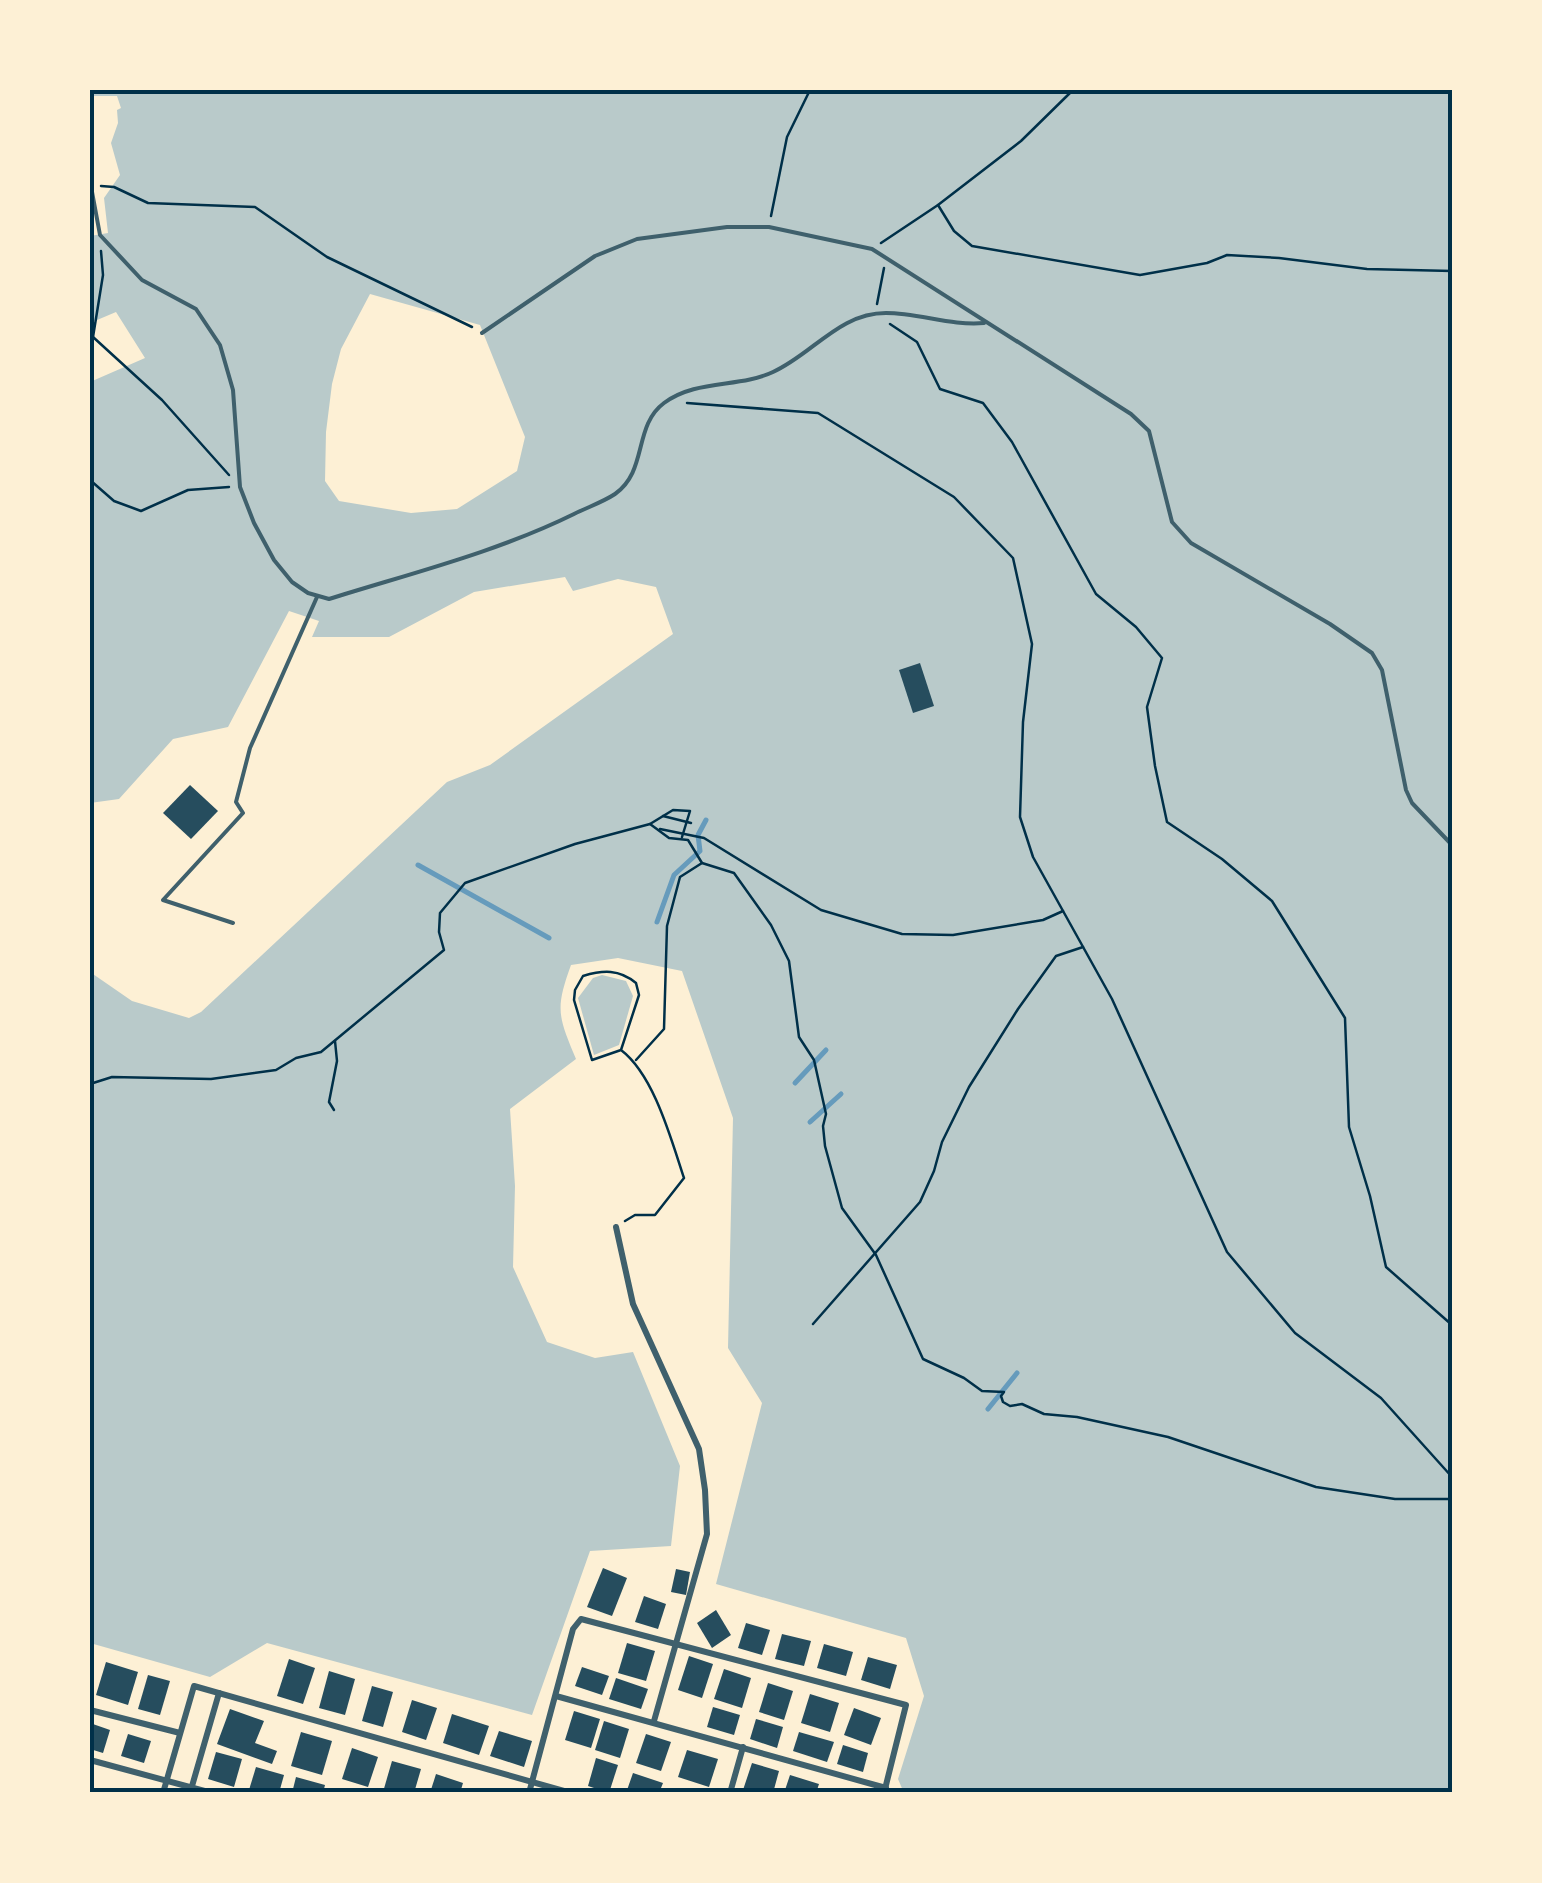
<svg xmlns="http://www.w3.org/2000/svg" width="1542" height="1883" font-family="Lora,serif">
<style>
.green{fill:#b9caca;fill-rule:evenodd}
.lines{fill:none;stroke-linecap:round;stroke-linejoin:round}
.stream{stroke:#669bbc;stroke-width:5}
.building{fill:#264d5e}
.path{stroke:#003049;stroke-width:2.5}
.service{stroke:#3f606c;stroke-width:4}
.minor{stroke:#3f606c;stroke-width:6}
.neatline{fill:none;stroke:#003049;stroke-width:4}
</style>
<rect width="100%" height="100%" fill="#fdf0d5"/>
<g class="green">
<path d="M90,90H1452V1793H904L898,1779L924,1696L906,1638L716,1584L762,1403L728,1348L733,1118L682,971L618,958L571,965C555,1009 558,1016 576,1059L510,1109L515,1186L513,1267L547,1342L595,1358L633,1352L680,1466L671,1546L590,1551L532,1715L267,1643L210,1677L90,1643V972L132,1001L189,1018L201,1012L447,782L490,765L673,634L656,587L618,579L573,591L565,577L474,592L389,637H312L319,621L289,611L228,727L173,739L119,799L90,803V382L145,358L116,312L90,323V236L108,233L104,198L120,175L111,143L118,123L117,110L121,108L117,96H90ZM370,294L480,325L525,437L517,471L457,509L411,513L339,501L325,481L326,432L332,384L341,349Z"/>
<path d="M602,975L626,981L633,996L619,1045L594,1055L578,998L593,978Z"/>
</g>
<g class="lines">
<g class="stream">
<path d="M418,865L549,938"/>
<path d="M657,922L674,875L700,851L698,835L706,820"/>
<path d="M795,1083L826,1050"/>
<path d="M810,1122L841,1094"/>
<path d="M988,1409L1017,1373"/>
</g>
</g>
<g class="building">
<path d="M920,663L934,706L913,713L899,670Z"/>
<path d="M190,785L218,811L191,839L163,813Z"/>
<path d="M603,1568L627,1578L612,1616L587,1607Z"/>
<path d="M676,1569L690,1572L686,1595L671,1592Z"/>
<path d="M644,1596L666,1604L658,1629L635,1622Z"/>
<path d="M716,1610L731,1635L712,1648L697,1623Z"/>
<path d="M746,1623L770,1630L762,1655L738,1648Z"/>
<path d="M782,1634L811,1641L804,1666L775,1659Z"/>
<path d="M627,1643L655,1651L646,1681L618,1673Z"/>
<path d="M824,1644L853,1652L846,1676L817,1668Z"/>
<path d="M689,1656L713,1664L702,1698L678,1690Z"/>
<path d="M868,1657L897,1665L890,1689L861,1680Z"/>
<path d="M289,1659L315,1668L303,1704L277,1696Z"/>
<path d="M106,1662L138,1672L128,1705L96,1695Z"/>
<path d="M582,1667L609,1676L602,1695L575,1686Z"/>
<path d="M724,1669L751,1678L742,1708L714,1699Z"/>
<path d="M329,1671L355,1679L345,1715L319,1708Z"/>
<path d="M148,1675L170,1681L160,1715L138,1709Z"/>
<path d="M616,1678L648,1689L641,1709L609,1699Z"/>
<path d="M768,1683L793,1691L784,1720L759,1712Z"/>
<path d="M372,1686L393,1692L383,1727L362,1721Z"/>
<path d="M810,1694L839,1703L830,1732L801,1723Z"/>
<path d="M412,1700L437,1708L426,1740L402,1732Z"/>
<path d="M713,1707L740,1715L734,1735L707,1727Z"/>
<path d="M854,1708L881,1718L871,1745L844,1735Z"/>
<path d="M230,1709L264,1721L255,1743L277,1751L272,1764L217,1744Z"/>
<path d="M574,1711L600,1719L591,1748L565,1740Z"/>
<path d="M452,1714L489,1726L479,1755L443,1743Z"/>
<path d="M756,1719L783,1727L777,1748L750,1739Z"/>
<path d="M604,1721L629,1729L620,1758L595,1750Z"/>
<path d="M90,1723L110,1730L103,1753L90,1749Z"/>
<path d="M499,1731L532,1741L524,1767L490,1756Z"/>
<path d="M301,1732L332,1741L322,1775L291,1766Z"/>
<path d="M799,1732L834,1742L827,1762L793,1751Z"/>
<path d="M128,1734L151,1741L144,1763L121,1756Z"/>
<path d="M646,1734L671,1742L661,1771L636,1763Z"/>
<path d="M843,1745L868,1753L863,1772L837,1764Z"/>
<path d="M352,1748L378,1757L368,1787L342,1779Z"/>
<path d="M687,1750L718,1759L709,1787L678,1777Z"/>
<path d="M216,1752L242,1759L234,1787L208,1779Z"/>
<path d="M596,1758L618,1765L609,1793L588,1786Z"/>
<path d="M392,1761L421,1769L414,1793L383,1792Z"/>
<path d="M752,1763L779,1771L773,1793H742Z"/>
<path d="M256,1767L284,1775L279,1793L249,1790Z"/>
<path d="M633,1773L663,1783L659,1793H626Z"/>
<path d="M436,1774L463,1783L460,1793H430Z"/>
<path d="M790,1775L819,1784L816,1793H784Z"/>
<path d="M296,1777L325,1785L323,1793H292Z"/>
</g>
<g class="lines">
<g class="path">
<path d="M1450,90L1452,93"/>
<path d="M101,186L114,187L148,203L255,207L327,257L472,327"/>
<path d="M938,205L954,231L972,246L1140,275L1207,263L1227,255L1279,258L1367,269L1452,271"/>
<path d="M771,216L787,137L810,90"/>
<path d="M881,243L938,205L1021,141L1073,90"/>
<path d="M877,304L884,268"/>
<path d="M890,324L917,342L940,389L983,403L1012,442L1096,594L1136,627L1162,658L1147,707L1155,766L1167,822L1222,859L1272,901L1345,1018L1349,1127L1370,1196L1386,1267L1452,1325"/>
<path d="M93,337L162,400L229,475"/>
<path d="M90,339L93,337L103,275L101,251"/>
<path d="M687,403L818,413L954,497L1013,558L1032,644L1023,722L1020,817L1033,857L1112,999L1227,1252L1295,1333L1381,1398L1452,1477"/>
<path d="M90,480L114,501L141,511L188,490L229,487"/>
<path d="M663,816L691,823"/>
<path d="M650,824L669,838L688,840L702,863L734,873L771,925L789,961L799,1037L814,1060L826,1114L823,1126L825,1146L842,1208L876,1255L923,1359L964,1378L982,1391L1004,1392L1001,1396L1003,1402L1010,1406L1022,1404L1044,1414L1077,1417L1168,1437L1316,1487L1395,1499H1452"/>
<path d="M660,829L704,838L821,910L902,934L953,935L1043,920L1063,911"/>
<path d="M621,1050L639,995L636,983C619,969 603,970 583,976L575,990L574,1000L592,1060L621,1050C654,1075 671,1139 684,1178L655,1215H635L625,1221"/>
<path d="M636,1060L664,1029L667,926L680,877L702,863"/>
<path d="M90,1084L112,1077L211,1079L276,1070L296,1058L321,1052L444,950L439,932L440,913L465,883L575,844L650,824L673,810L690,811L682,837"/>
<path d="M334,1110L329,1102L337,1061L335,1041"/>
<path d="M813,1324L920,1202L934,1171L942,1142L969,1087L1018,1009L1056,956L1083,947"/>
</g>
<g class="service">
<path d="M90,181L100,235L142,280L196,309L220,345L233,390L240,487L254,523L274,560L292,582L308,593L329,599C412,573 497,552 574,514C588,507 603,502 615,494C648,471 633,426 664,403C696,379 739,388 773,372C813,354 839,313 886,313C919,313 951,326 984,323"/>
<path d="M482,333L595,256L637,239L727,227H769L872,249L1131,414L1149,431L1172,522L1191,543L1330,624L1372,653L1382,670L1406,790L1412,803L1452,845"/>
<path d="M233,923L163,900L243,813L236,802L250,748L317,597"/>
</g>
<g class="minor">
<path d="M616,1227L633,1304L699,1449L705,1490L707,1534L654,1721"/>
<path d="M556,1696L886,1788"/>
<path d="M90,1710L180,1733"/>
<path d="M90,1760L212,1793"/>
<path d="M163,1793L194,1686L571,1793"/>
<path d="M190,1793L219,1693"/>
<path d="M529,1793L573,1629L581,1619L906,1705L884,1793"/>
<path d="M730,1793L743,1747"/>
</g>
</g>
<rect width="1542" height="1883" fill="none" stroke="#fdf0d5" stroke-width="185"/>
<rect x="92" y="92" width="1358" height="1698" class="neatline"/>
</svg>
